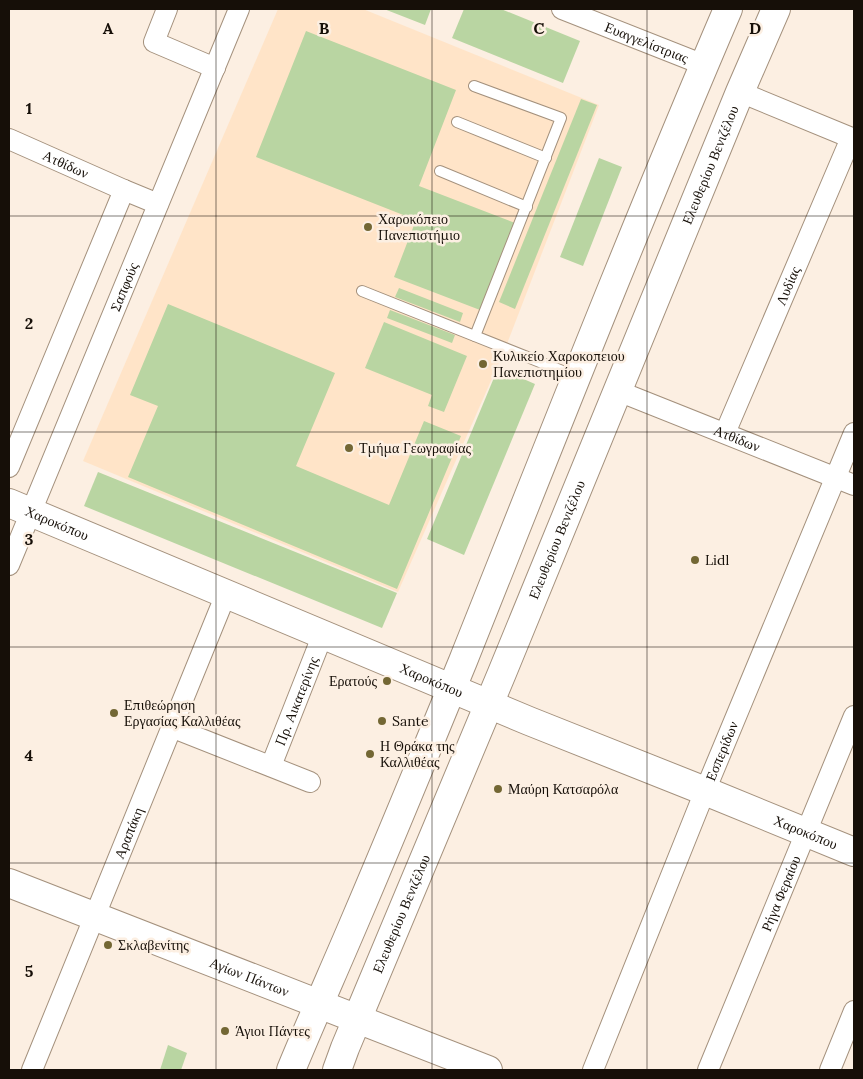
<svg xmlns="http://www.w3.org/2000/svg" width="863" height="1079" font-family="Lora,serif">
<style>
.built{fill:#ffe4c8}
.green{fill:#b9d5a2}
.lines{fill:none;stroke-linecap:round;stroke-linejoin:round}
.lane-casing{stroke:#a4917d;stroke-width:12}
.street-casing{stroke:#a4917d;stroke-width:22}
.secondary-casing{stroke:#a4917d;stroke-width:30}
.primary-casing{stroke:#a4917d;stroke-width:30}
.lane{stroke:#fff;stroke-width:10}
.street{stroke:#fff;stroke-width:20}
.secondary{stroke:#fff;stroke-width:28}
.primary{stroke:#fff;stroke-width:28}
.grid{fill:none;stroke:#160f08;stroke-width:1;stroke-opacity:0.55}
.poi-dot{fill:#736734;stroke:#fcefe2;stroke-width:2}
.labels{text-anchor:middle;stroke-width:5;stroke-linejoin:round;paint-order:stroke}
.street-label{font-size:14px;fill:#160f08;stroke:#fcefe2}
.poi-label{font-size:14px;fill:#160f08;stroke:#fcefe2;text-anchor:start}
.grid-label{font-size:16px;text-anchor:middle;font-weight:bold;fill:#160f08;stroke:#fcefe2;stroke-width:5;stroke-linejoin:round;paint-order:stroke}
</style>
<rect width="100%" height="100%" fill="#fcefe2"/>
<path class="built" d="M278,9H363L599,105L505,349L398,592L83,461Z"/>
<g class="green">
<path d="M384,9H431L425,25Z"/>
<path d="M464,9H501L580,41L563,83L452,38Z"/>
<path d="M306,31L456,90L419,186L515,223L480,310L394,277L416,220L256,157Z"/>
<path d="M581,99L597,105L515,309L499,302Z"/>
<path d="M599,158L622,167L583,266L560,257Z"/>
<path d="M399,288L463,313L460,322L395,297Z"/>
<path d="M168,304L335,373L296,466L389,505L424,421L461,436L397,589L128,477L158,406L130,395Z"/>
<path d="M390,310L455,335L452,343L387,318Z"/>
<path d="M384,322L467,356L444,412L428,406L432,395L365,368Z"/>
<path d="M498,368L535,384L464,555L427,539Z"/>
<path d="M98,472L397,593L382,628L84,506Z"/>
<path d="M168,1045L187,1053L181,1070H160Z"/>
</g>
<g class="lines">
<g class="lane-casing">
<g id="lane">
<path d="M474,86L561,118L475,336"/>
<path d="M457,122L546,158"/>
<path d="M440,171L527,207"/>
<path d="M362,291L575,376"/>
</g>
</g>
<g class="street-casing">
<g id="street">
<path d="M167,9L154,42L215,68"/>
<path id="s1" d="M562,9L704,65"/>
<path d="M740,92L854,139"/>
<path id="s2" d="M9,139L124,190L158,204"/>
<path id="s3" d="M618,391L854,485"/>
<path id="s4" d="M725,433L851,138"/>
<path d="M9,467L124,190"/>
<path id="s5" d="M9,565L239,9"/>
<path d="M171,727L310,782"/>
<path id="s6" d="M271,766L323,634"/>
<path id="s7" d="M32,1070L226,594"/>
<path id="s8" d="M593,1070L705,791L854,433"/>
<path id="s9" d="M708,1070L854,716"/>
<path d="M830,1070L854,1011"/>
</g>
</g>
<g class="secondary-casing">
<g id="secondary">
<path id="s10" d="M9,503L529,721L705,791L854,852"/>
<path id="s11" d="M9,883L488,1070"/>
</g>
</g>
<g class="primary-casing">
<g id="primary">
<path d="M291,1070C312,1019 335,968 357,916C393,832 428,746 463,661C550,443 636,224 728,9"/>
<path id="s12" d="M337,1070L345,1048L502,673L740,92L776,9"/>
</g>
</g>
<use href="#lane" class="lane"/>
<use href="#street" class="street"/>
<use href="#secondary" class="secondary"/>
<use href="#primary" class="primary"/>
</g>
<path class="grid" d="M216,9V1070M432,9V1070M647,9V1070M9,216H854M9,432H854M9,647H854M9,863H854"/>
<g class="poi-dot">
<circle cx="368" cy="227" r="5"/>
<circle cx="483" cy="364" r="5"/>
<circle cx="349" cy="448" r="5"/>
<circle cx="695" cy="560" r="5"/>
<circle cx="387" cy="681" r="5"/>
<circle cx="114" cy="713" r="5"/>
<circle cx="382" cy="721" r="5"/>
<circle cx="370" cy="754" r="5"/>
<circle cx="498" cy="789" r="5"/>
<circle cx="108" cy="945" r="5"/>
<circle cx="225" cy="1031" r="5"/>
</g>
<g class="labels">
<g class="street-label">
<text dy="5" stroke="none"><textPath href="#s1" startOffset="91">Ευαγγελίστριας</textPath></text>
<text dy="5" stroke="none"><textPath href="#s2" startOffset="62">Ατθίδων</textPath></text>
<text dy="5" stroke="none"><textPath href="#s12" startOffset="979">Ελευθερίου Βενιζέλου</textPath></text>
<text dy="5" stroke="none"><textPath href="#s4" startOffset="160">Λυδίας</textPath></text>
<text dy="5" stroke="none"><textPath href="#s5" startOffset="301">Σαπφούς</textPath></text>
<text dy="5" stroke="none"><textPath href="#s3" startOffset="128">Ατθίδων</textPath></text>
<text dy="5" stroke="none"><textPath href="#s10" startOffset="52">Χαροκόπου</textPath></text>
<text dy="5" stroke="none"><textPath href="#s12" startOffset="574">Ελευθερίου Βενιζέλου</textPath></text>
<text dy="5" stroke="none"><textPath href="#s10" startOffset="458">Χαροκόπου</textPath></text>
<text dy="5" stroke="none"><textPath href="#s6" startOffset="70">Πρ. Αικατερίνης</textPath></text>
<text dy="5" stroke="none"><textPath href="#s8" startOffset="344">Εσπερίδων</textPath></text>
<text dy="5" stroke="none"><textPath href="#s7" startOffset="256">Αραπάκη</textPath></text>
<text dy="5" stroke="none"><textPath href="#s10" startOffset="862">Χαροκόπου</textPath></text>
<text dy="5" stroke="none"><textPath href="#s9" startOffset="191">Ρήγα Φεραίου</textPath></text>
<text dy="5" stroke="none"><textPath href="#s12" startOffset="169">Ελευθερίου Βενιζέλου</textPath></text>
<text dy="5" stroke="none"><textPath href="#s11" startOffset="258">Αγίων Πάντων</textPath></text>
</g>
<g class="poi-label">
<text x="378" y="224">Χαροκόπειο<tspan x="378" dy="16">Πανεπιστήμιο</tspan></text>
<text x="493" y="361">Κυλικείο Χαροκοπειου<tspan x="493" dy="16">Πανεπιστημίου</tspan></text>
<text x="359" y="453">Τμήμα Γεωγραφίας</text>
<text x="705" y="565">Lidl</text>
<text x="377" y="686" text-anchor="end">Ερατούς</text>
<text x="124" y="710">Επιθεώρηση<tspan x="124" dy="16">Εργασίας Καλλιθέας</tspan></text>
<text x="392" y="726">Sante</text>
<text x="380" y="751">Η Θράκα της<tspan x="380" dy="16">Καλλιθέας</tspan></text>
<text x="508" y="794">Μαύρη Κατσαρόλα</text>
<text x="118" y="950">Σκλαβενίτης</text>
<text x="235" y="1036">Άγιοι Πάντες</text>
</g>
</g>
<g class="grid-label">
<text x="108" y="34">A</text>
<text x="324" y="34">B</text>
<text x="539" y="34">C</text>
<text x="755" y="34">D</text>
<text x="29" y="114">1</text>
<text x="29" y="329">2</text>
<text x="29" y="545">3</text>
<text x="29" y="761">4</text>
<text x="29" y="977">5</text>
</g>
<rect width="863" height="1079" fill="none" stroke="#160f08" stroke-width="20"/>
</svg>
